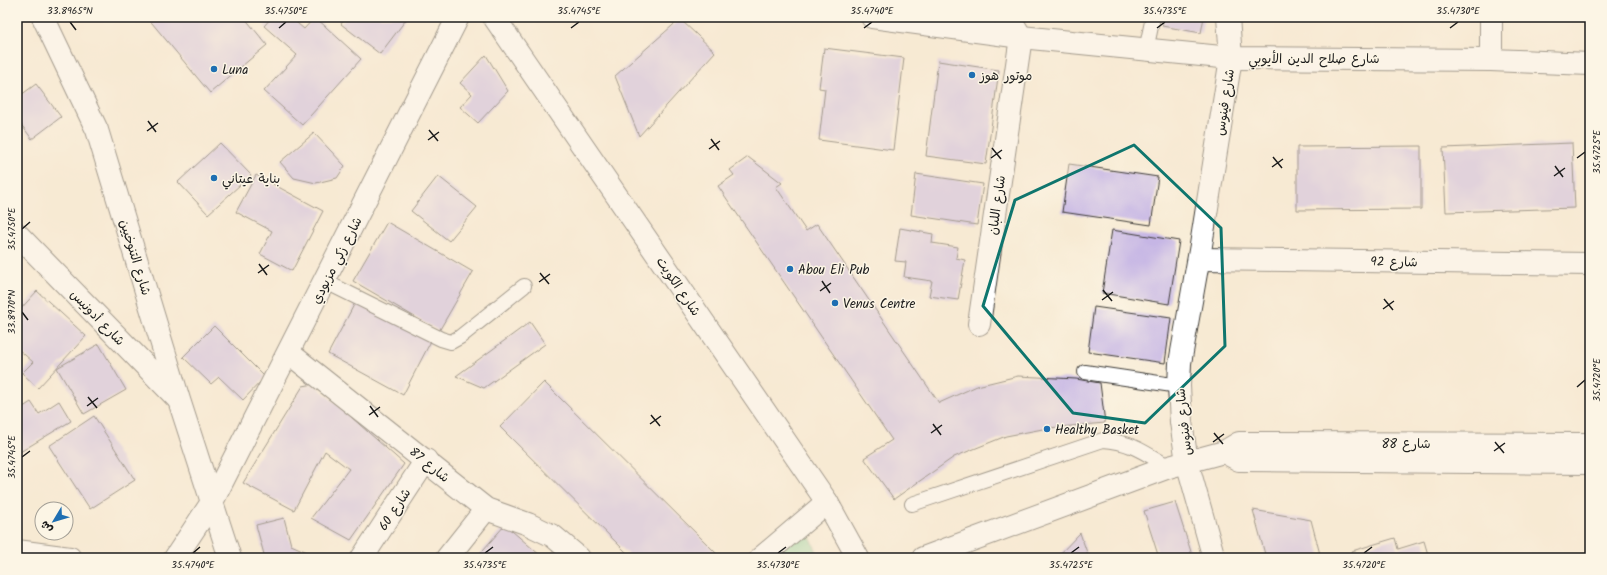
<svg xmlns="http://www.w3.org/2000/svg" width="1607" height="575" font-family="Kalam,'Playpen Sans Arabic',sans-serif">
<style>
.grass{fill:#72c98d;stroke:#477254}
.building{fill:#c6b6e5}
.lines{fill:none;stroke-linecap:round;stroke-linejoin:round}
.lane-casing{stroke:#3d3b37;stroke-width:16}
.street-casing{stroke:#3d3b37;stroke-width:24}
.secondary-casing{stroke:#3d3b37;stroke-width:24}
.lane{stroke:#fff;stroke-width:14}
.street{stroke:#fff;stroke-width:22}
.secondary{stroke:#fff;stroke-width:22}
.marked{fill:none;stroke:#0f766e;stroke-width:3;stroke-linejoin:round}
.ticks{fill:none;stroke:#1c1c1c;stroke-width:1.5}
.poi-dot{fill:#1f6fb2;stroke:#fcf5e5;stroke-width:1.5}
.labels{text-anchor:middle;stroke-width:3;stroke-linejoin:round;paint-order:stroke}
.street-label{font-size:13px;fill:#1c1c1c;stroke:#fcf5e5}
.poi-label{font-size:13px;fill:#1c1c1c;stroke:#fcf5e5;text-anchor:start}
.neatline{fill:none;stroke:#1c1c1c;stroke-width:1.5}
.ticks-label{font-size:10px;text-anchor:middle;fill:#1c1c1c}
</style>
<rect width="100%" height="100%" fill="#fcf5e5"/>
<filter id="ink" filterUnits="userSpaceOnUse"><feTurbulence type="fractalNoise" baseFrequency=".025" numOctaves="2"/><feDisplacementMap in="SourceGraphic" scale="8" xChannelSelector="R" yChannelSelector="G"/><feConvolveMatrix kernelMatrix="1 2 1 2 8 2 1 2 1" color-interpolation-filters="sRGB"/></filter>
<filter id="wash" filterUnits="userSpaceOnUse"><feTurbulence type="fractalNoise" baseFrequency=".012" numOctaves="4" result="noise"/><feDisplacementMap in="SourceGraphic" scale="16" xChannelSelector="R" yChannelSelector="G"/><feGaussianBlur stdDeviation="0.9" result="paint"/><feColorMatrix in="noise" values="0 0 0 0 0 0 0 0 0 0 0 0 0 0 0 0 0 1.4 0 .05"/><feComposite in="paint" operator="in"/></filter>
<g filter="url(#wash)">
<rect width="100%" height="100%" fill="#f7ead3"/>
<path class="grass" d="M805,527L820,558H770Z"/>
<g id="blocks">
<g class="building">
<path d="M147,17H244L267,45L210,93Z"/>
<path d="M272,17H290L304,29L315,17L361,59L302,125L264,91L297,55L264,26Z"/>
<path d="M346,17H408L380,54L341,24Z"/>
<path d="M1164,17H1204L1201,33L1162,26Z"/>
<path d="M1454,17H1473V19L1454,18Z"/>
<path d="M680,19L715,52L639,136L615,76Z"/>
<path d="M824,48L904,58L893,150L819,140L825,89L819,88Z"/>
<path d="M486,55L508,91L478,123L460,107L472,94L460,83Z"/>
<path d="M938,61L999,70L986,164L926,156Z"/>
<path d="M36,84L61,117L32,139L17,119V98Z"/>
<path d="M314,133L345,166L337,178L316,183L294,178L280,162Z"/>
<path d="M220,143L251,175L208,214L178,182Z"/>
<path d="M1572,143L1575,208L1446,212L1443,148Z"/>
<path d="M1421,146V209L1297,210V147Z"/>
<path d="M748,157L782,183L776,187L806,231L817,224L939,403L977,386L1018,376L1076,379L1100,383L1105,423L1048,428L1006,436L954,457L894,499L864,458L892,440L718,186L734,175L730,170Z"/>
<path d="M1069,164L1158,177L1151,225L1062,212Z"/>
<path d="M916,174L983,184L977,225L911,215Z"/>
<path d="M256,175L323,211L292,271L260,254L272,231L236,212Z"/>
<path d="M438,176L477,207L449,241L411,211Z"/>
<path d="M387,222L473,272L439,331L353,281Z"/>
<path d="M900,228L933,234L932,243L958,247L956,258L965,260L958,300L929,296L932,281L904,277L906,262L895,261Z"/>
<path d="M1112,230L1179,241L1169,304L1102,293Z"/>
<path d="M37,291L86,336L38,388L22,373L33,362L17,348V313Z"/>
<path d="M356,301L431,341L403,395L328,354Z"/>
<path d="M1094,307L1171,318L1165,363L1088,352Z"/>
<path d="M530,322L545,344L484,388L456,376Z"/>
<path d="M214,326L265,377L243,400L219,377L211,384L183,357Z"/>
<path d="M99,344L126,390L84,414L57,368Z"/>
<path d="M544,382L721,558H632L500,427Z"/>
<path d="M314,384L404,464L351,540L311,518L349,469L325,451L294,510L243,483L303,386Z"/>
<path d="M59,401L71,421L20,452L17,449V411L31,402L39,414Z"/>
<path d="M94,416L135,480L90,509L49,446Z"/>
<path d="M1175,502L1193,558H1159L1144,511Z"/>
<path d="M1253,510L1311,520L1321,558H1266Z"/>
<path d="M284,518L291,545L321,558H265L256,525Z"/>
<path d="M505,525L541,556L539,558H476Z"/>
<path d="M1080,533L1089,558H1051L1058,556Z"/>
<path d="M1395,538L1398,549L1424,541L1429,558H1354L1352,551Z"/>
</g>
</g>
</g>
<g filter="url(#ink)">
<use href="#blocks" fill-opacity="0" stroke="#3d3b37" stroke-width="1"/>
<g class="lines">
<g class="lane-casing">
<g id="lane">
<path d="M1146,50L1153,17"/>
<path d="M326,282L441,339L451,342L460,337L524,286"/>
<path d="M1085,372L1179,386"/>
<path d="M912,504L1103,440C1132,442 1145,453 1169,467"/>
</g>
</g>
<g class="street-casing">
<g id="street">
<path d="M43,17L97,130L179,400L230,558"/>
<path d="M494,17L827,502L858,558"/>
<path d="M872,17L1021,37L1231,58L1491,60L1590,64"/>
<path d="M1491,60V17"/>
<path d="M17,234L177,398"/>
<path d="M1199,259L1590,264"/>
<path d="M979,324L1021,37L1009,17"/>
<path d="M289,353L486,509L528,524L553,536L579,558"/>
<path d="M1224,452L1239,460L1590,463"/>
<path d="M175,558L212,502L458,17"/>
<path d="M362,558L426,460"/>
<path d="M447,558L486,509"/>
<path d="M761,558L827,502"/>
<path d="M923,558L1169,467L1224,452L1239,443L1590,444"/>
</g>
</g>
<g class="secondary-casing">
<g id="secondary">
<path d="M17,551L70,558"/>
<path d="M1214,558L1187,462L1181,422L1179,386L1180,363L1201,245L1231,58L1228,17"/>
</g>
</g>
<use href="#lane" class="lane"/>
<use href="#street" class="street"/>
<use href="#secondary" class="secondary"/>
</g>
</g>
<path d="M0 0H1607V575H0ZM1134,145L1221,228L1225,346L1145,423L1073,413L983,306L1015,200Z" fill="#f7ead3" fill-opacity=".55" fill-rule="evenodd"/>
<path class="marked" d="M1134,145L1221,228L1225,346L1145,423L1073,413L983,306L1015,200Z"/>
<path class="ticks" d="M70,22L76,30M279,28L286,22M571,28L579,22M864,28L872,22M1157,28L1165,22M1450,28L1458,22M148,121L156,132M429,130L438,141M147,131L158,123M711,139L719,150M428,140L439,132M992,148L1001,159M709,149L720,141M1273,157L1282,168M991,158L1002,150M1577,158L1585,152M1555,166L1563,177M1272,167L1283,159M1554,176L1565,168M22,229L30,222M259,264L267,275M258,273L269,265M540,273L549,284M822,281L830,293M539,282L550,274M1103,290L1112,301M820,291L831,283M1384,299L1393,310M1102,300L1113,292M1383,309L1394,301M22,312L28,320M1577,387L1585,380M88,397L97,408M87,406L98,398M370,406L378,417M369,415L380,407M651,415L660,426M650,424L661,416M933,424L941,435M931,433L942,425M1214,433L1223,444M1213,442L1224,434M1495,442L1504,453M1494,451L1505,443M22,457L30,451M193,553L200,547M485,553L493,547M778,553L786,547M1071,553L1079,547M1364,553L1372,547"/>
<g class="poi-dot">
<circle cx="214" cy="69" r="4"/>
<circle cx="972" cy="75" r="4"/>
<circle cx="214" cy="178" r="4"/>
<circle cx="790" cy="269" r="4"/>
<circle cx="835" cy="303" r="4"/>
<circle cx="1047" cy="429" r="4"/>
</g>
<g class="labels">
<g class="street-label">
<text x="1314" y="63">شارع صلاح الدين الأيوبي</text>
<text transform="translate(1224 102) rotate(-81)" y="5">شارع فينوس</text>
<text transform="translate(996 205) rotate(-82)" y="5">شارع اللبان</text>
<text transform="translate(136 257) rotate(73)" y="5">شارع التنوخيين</text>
<text transform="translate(336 260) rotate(-63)" y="5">شارع زكي مزبودي</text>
<text transform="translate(1394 261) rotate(1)" y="5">شارع 92</text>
<text transform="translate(679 286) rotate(56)" y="5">شارع الكويت</text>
<text transform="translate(98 317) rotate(46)" y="5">شارع أدونيس</text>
<text transform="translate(1183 422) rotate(-96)" y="5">شارع فينوس</text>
<text x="1406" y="448">شارع 88</text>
<text transform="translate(430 464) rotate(39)" y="5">شارع 87</text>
<text transform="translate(394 509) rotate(-57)" y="5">شارع 60</text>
</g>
<g class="poi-label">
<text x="222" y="74">Luna</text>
<text x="980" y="80">موتور هوز</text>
<text x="222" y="183">بناية عيتاني</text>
<text x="798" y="274">Abou Eli Pub</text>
<text x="843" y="308">Venus Centre</text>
<text x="1055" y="434">Healthy Basket</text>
</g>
</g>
<rect width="1607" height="575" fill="none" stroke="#fcf5e5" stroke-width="44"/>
<g transform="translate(54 521) rotate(232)"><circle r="19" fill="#fcf5e5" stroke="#a29e95"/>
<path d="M0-3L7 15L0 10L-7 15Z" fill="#1f6fb2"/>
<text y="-6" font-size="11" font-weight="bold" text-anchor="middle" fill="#1c1c1c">ش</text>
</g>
<rect x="22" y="22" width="1563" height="531" class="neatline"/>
<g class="ticks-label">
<text x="70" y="14">33.8965°N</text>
<text x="286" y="14">35.4750°E</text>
<text x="579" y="14">35.4745°E</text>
<text x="872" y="14">35.4740°E</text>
<text x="1165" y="14">35.4735°E</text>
<text x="1458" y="14">35.4730°E</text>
<text transform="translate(1596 152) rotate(-90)" y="4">35.4725°E</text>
<text transform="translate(11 229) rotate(-90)" y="4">35.4750°E</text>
<text transform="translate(11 312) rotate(-90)" y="4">33.8970°N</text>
<text transform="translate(1596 380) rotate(-90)" y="4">35.4720°E</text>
<text transform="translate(11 457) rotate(-90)" y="4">35.4745°E</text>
<text x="193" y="568">35.4740°E</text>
<text x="485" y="568">35.4735°E</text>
<text x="778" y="568">35.4730°E</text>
<text x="1071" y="568">35.4725°E</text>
<text x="1364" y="568">35.4720°E</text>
</g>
</svg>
